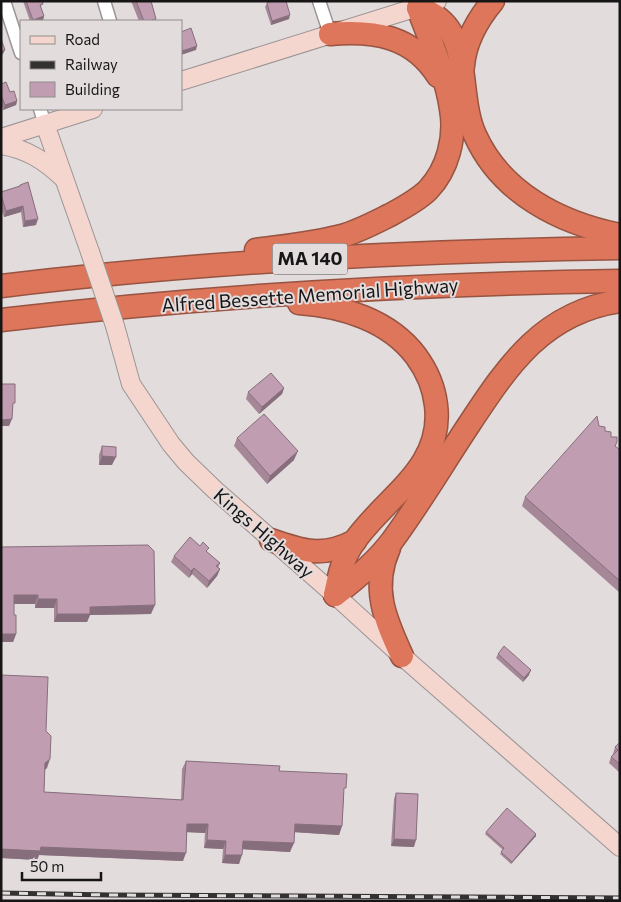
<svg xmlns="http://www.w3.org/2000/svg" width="621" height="902" font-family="Commissioner,sans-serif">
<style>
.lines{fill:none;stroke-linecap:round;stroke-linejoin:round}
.street-casing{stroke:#9a9495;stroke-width:15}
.secondary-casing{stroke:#9a9495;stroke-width:20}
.highway-casing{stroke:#985442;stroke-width:25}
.street{stroke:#fff;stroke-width:12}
.secondary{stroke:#f5d6ce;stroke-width:18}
.highway{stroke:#dd765a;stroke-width:22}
.rail-casing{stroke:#333131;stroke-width:5}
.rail{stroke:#e2dcdd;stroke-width:3;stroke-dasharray:9;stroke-linecap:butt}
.secondary-bridge-casing{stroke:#9a9495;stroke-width:20;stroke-linecap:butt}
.secondary-bridge{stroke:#f5d6ce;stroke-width:18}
.wall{fill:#a58798}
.shaded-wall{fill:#866e7c}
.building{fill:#c09db1;stroke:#866e7c}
.labels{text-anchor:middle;stroke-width:4;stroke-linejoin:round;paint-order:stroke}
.shield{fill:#e2dcdd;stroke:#545151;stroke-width:1}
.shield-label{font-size:18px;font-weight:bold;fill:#171515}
.street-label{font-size:19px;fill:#171515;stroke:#e2dcdd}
</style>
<rect width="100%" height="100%" fill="#e2dcdd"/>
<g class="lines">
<g class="street-casing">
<g id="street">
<path d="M4,1L21,53"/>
<path d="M104,1L110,21"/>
<path d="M319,1L330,34"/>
<path d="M40,109L45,124"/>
</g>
</g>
<g class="secondary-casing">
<g id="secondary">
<path d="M181,81L437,1"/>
<path d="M45,124L90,252"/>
<path d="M1,138L93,109"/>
<path d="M1,145C27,149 45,161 63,178"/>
<path d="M115,326L131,384L171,444L186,462L215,490L335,595L402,656L620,847"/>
</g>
</g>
<g class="highway-casing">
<g id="highway">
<path d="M418,8C476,25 455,91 475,135C501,193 560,223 620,235"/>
<path d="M330,34C374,30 413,36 438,76"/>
<path d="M463,66C465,42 478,19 493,1"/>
<path d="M256,250C285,246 316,243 345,235C361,230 376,222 390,215C403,208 418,200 428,190C448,169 456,137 451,109C446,74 430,41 418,8"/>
<path d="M1,286C206,261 413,251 620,248"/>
<path d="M299,303C342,306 389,320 416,356C427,371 434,387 436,405C444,468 385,497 354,542C342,559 339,576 335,595"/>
<path d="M1,320C206,296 413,284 620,281"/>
<path d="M271,540C302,551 323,558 355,541"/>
<path d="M389,548C371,588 385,619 402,656"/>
<path d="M335,595C356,579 376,562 392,541C420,503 444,462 470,423C509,364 544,312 620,301"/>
</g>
</g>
<use href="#street" class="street"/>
<use href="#secondary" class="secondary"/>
<use href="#highway" class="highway"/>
<g class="rail-casing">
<path id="rail" d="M1,893L110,895L620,898"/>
</g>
<use href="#rail" class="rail"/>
<g class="secondary-bridge-casing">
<path id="secondary-bridge" d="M90,252L115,326"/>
</g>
<use href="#secondary-bridge" class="secondary-bridge"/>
</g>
<g class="wall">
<path d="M23,1H42L41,8L44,16L43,20L39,21H30Z"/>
<path d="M131,1H151L156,19V21H139Z"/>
<path d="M267,3L289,19L271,25L265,7Z"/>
<path d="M1,84L17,101L16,105L3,110L1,103Z"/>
<path d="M20,185L36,225L23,227L21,212L4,217L1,208V192L19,187Z"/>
<path d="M284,388L282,394L259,414L246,399L248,392Z"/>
<path d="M605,431L617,442L615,446L620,450V593L522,506L525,497Z"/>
<path d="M237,438L294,460L267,484L234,446Z"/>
<path d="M102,446L112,465H99V455Z"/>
<path d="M1,539V547L151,614L90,615L87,622H54V608H35V604H14V615L16,634L13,642H1Z"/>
<path d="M200,546L220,563L218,568L220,569L217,576L207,588L192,574L189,578L171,562L174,556Z"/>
<path d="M498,654L529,675L523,682L496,658Z"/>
<path d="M1,675L46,731L47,768L45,769L44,792L181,800L182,769L186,761L279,771L344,795L342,826L339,835L294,832L290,852L242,849L239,864L222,863L223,849L204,848L205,833L187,832L183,861L39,855L37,860L1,858Z"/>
<path d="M620,742V773L609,763L611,757L613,754L615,747Z"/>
<path d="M396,793L414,847L391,846L394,799Z"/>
<path d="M486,832L536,836L511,864L500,854L503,850L485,834Z"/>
</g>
<g class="shaded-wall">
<path d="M290,15L289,19L271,25L272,21Z"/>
<path d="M44,16L43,20L39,21H32L33,20Z"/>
<path d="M197,46L196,50L181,55L182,51Z"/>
<path d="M5,50L3,54L1,55V51Z"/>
<path d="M17,101L16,105L3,110L5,105Z"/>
<path d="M23,206L21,212L4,217L6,211Z"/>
<path d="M38,219L36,225L23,227L25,221Z"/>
<path d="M284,388L282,394L259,414L262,407Z"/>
<path d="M12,419L9,426H1V420Z"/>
<path d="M298,451L294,460L267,484L270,476Z"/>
<path d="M102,456L116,457L112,465H99Z"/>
<path d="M194,568L192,574L189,578L191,571Z"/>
<path d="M220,569L217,576L207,588L209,581Z"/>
<path d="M14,595H38L35,604H10Z"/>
<path d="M38,599H57L54,608H35Z"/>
<path d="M155,605L151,614L90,615L87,622H54L57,614L90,607Z"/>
<path d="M1,634H16L13,642H1Z"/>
<path d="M531,670L529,675L523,682L524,678Z"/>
<path d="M50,759L47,768L42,772L45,763Z"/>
<path d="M187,824H208L205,833L184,832Z"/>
<path d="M295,824L342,826L339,835L292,832Z"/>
<path d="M536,834V836L511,864L512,862Z"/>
<path d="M394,839L416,840L414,847L391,846Z"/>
<path d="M207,840L226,841L223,849L204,848Z"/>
<path d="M243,841L294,843L290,852L239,849Z"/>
<path d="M41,847L186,853L183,861L39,855L37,860L1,858V849Z"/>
<path d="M225,855H242L239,864L222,863Z"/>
</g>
<g class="building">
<path d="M26,1H42L43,4L40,5L44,16L33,20Z"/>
<path d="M136,1H151L156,19L150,21H144Z"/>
<path d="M272,1H286L290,15L272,21L267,3Z"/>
<path d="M191,28L197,46L182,51L181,32Z"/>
<path d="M1,39L5,50L1,51Z"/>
<path d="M6,82L10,92L14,91L17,101L5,105L1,95V84Z"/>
<path d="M28,182L38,219L25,221L23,206L6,211L1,195V192L20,186V185Z"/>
<path d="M271,373L284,388L262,407L248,392Z"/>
<path d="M1,384H15V403H13L12,419L1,420Z"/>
<path d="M264,414L298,451L270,476L237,438Z"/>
<path d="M597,416L599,426L605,427V431L611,432V437H617V442L615,446L620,450V581L525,497Z"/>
<path d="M102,446L116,447V457L102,456Z"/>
<path d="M190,537L200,546L203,542L209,548L206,551L220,563L216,566L220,569L209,581L194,568L191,571L174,556Z"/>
<path d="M1,539V547L148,545L154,551L155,605L90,607V614H57V599H38V595H14V615H16V634H1Z"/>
<path d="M504,646L531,670L524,678L498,654Z"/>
<path d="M1,675L48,677L46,731L51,736L50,759L45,763L44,792L183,800L186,761L280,766L279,771L347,774L346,788H344L342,826L295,824L294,843L243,841L242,855H225L226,841L207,840L208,824H187L186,853L41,847L40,851L1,849Z"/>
<path d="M620,742V764L611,757L618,750L615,747Z"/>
<path d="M396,793L418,794L416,840L394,839Z"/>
<path d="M507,808L536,834L512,862L501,852L504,848L486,832Z"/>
</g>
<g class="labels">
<rect class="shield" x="272.5" y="243.5" width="75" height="31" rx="4"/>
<g class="shield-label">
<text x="310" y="265">MA 140</text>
</g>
<g class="street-label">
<text transform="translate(310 295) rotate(-4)" y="7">Alfred Bessette Memorial Highway</text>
<text transform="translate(264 533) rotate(41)" y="7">Kings Highway</text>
</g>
</g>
<rect width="621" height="902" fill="none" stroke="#171515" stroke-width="5"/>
<rect x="20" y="20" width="162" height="90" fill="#e2dcdd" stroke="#918c8d"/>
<rect x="30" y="36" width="25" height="8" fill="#f5d6ce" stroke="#918c8d"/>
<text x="65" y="45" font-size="15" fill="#171515">Road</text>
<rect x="30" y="61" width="25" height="8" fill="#333131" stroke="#918c8d"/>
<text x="65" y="70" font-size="15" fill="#171515">Railway</text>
<rect x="30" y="82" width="25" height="15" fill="#c09db1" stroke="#918c8d"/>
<text x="65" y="95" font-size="15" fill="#171515">Building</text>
<path d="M22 872v8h79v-8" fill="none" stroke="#171515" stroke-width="2.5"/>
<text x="30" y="872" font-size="15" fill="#171515" stroke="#e2dcdd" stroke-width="4" paint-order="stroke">50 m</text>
</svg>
